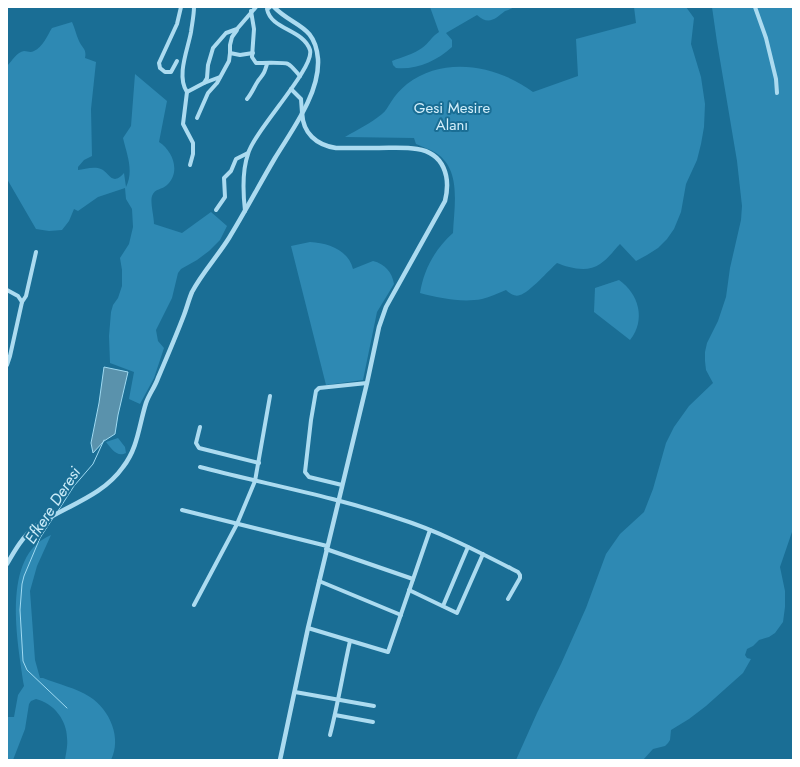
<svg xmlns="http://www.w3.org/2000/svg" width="800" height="767" font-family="Jost,sans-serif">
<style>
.green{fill:#2e89b3}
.water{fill:#5a92ac;stroke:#9fdaf2}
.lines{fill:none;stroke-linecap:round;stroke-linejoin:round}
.stream{stroke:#9fdaf2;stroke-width:1}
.minor{stroke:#acdbf0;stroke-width:4}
.tertiary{stroke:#acdbf0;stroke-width:4.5}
.labels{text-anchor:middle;stroke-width:4;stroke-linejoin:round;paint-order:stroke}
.park-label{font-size:15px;fill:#d3effb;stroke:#1a6e95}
.water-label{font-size:16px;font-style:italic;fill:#caebf8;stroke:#1a6e95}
</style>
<rect width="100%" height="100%" fill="#1a6e95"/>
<g class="green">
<path d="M430,7H514C511,9 508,10 505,11C496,18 489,26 477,15L446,33L452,40V47C437,61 416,70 396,68L393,65L392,61C402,57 414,54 422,48C429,43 432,36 439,32Z"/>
<path d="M634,7H686L694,18L691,44L701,77L705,104L704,127L701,144L697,160L686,184L681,212L674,229L667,239L658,248L647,255L636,261L620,244C614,250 608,259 600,264C588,273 569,268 557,263C549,270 529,293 520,295C515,297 510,294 506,290C498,293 490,297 482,299C462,303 439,298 420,293C424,269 435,249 453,233C454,206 462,170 436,153C430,149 422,147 416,144L414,138L345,137C357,130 371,123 382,114C386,111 388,106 391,102C395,95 401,89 407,84C445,55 498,66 533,92L578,76L576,39L636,23Z"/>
<path d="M712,7H793V529L780,567L785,591V607L783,622L775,633L769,637L759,640L753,646L747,649L745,655L747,658L751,659L743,673L706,706L689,719L671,730L670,740L668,743L665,746L653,749L643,760H516L537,713L561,664L586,608L606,554L620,534L644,512L653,489L666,443L674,427L689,406L713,383L706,370L705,361V352L707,343L718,321L726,297L730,268L741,220L742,206L737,161L717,42Z"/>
<path d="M72,22C75,28 76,35 79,41C82,48 87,49 85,58L96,62L91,109L92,156L84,160L78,167V170C84,169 95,166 101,169C109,172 112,187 124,173L126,187C134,171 127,155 123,138L131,126L135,74L167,101L159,142C173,151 181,172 167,185C162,190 155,188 152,196C150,202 154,217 154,224L182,233L211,212L227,226L220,240L209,251L197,260L181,269L178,273L172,298L156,330L158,341L164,348L154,378L140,404L129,399L134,372L110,363L109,336L111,312L113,305L118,298L122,286V270L120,258L129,244L133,227L132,209L126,199L125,188L98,197L78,211L74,209L69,221L62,230L49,231L36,229L7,179V66C12,61 17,52 24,51C28,51 30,53 34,51C43,47 47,36 52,28Z"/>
<path d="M310,242C329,243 348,250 353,269L373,261C385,264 392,272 394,284L377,312L363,380L326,385L291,246Z"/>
<path d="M619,280C639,294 646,320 630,340L594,312L595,288Z"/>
<path d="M118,438L125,447L126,453C117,458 111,448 106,442Z"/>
<path d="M51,535L37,566L30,591L35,660L40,678H43C58,684 76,688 90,697C110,710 122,738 111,760H65C66,753 68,745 67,738C67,721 54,703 36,699L31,701L29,704L25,729L13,760H7V717H14L18,695L24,686C18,643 0,556 51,535Z"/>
</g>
<path class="water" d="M104,367L128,372L118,415L115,434L104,441L93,453L91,443L99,403Z"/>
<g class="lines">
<g class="stream">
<path d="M58,511L74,486L93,464L104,440"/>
<path d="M53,518L40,538L24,576L22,584L20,610L23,661L27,670L67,708"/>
</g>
<g class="minor">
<path d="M755,7L766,38L776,79L777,93"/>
<path d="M251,11L254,29L252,57L256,63C263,63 285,62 288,64C292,66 296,72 300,76"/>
<path d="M230,53L240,55L253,53"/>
<path d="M177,61L171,72H165L160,68L159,63L177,24L181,7"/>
<path d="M204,83L220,77"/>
<path d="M291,89L301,99L302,113"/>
<path d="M187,92L204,83L207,78L208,65L213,48L226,33L237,29L256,7"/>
<path d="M247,99C252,93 254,87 258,81C264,73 264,74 267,64"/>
<path d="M197,118L208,93L217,83L229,61L230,53V45L232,37L237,30"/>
<path d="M190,165L193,154V143L183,124L187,92C176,76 188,49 191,32C192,24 194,15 194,7"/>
<path d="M216,210L225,197L224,178L231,171L236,159L248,153"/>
<path d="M245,211C243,193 242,171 248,154C254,131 315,68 310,50C303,29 271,30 267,9L270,7"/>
<path d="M7,290L18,296L22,302"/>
<path d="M7,365L10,356L22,302L26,296L36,252"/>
<path d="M200,427L196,443L199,448L259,463"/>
<path d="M200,467C265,484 332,496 397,518C439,531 479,552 518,572L520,575V578L508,599"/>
<path d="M342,485L309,477L305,472L311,420L316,391L319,388L367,383"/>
<path d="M182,510L327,546"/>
<path d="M326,549L413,579"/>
<path d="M319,581L401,615"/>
<path d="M409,590L457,613L483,554"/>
<path d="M194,605L237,524L255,481L270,396"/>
<path d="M443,606L468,547"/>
<path d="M308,628L388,652L430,530"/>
<path d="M295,692L374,706"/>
<path d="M335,715L373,722"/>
<path d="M330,735C338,704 343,672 350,641"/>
</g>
<g class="tertiary">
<path d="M7,564C15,550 23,536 36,526C65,506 102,497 123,467C138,448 139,425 146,403C149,394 155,387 158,378C167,357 176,336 184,315C187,307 189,299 192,292C202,273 217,257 229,238C245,212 259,185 275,158C292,130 320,93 318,59C315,24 293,27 274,7"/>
<path d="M280,760L308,628L367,383L379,327L386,307L445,201C451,177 444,153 417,149C405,147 392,148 379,148C365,148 350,148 336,148C316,145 303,133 302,113"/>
</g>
</g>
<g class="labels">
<g class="park-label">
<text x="452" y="113">Gesi Mesire<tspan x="452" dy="17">Alanı</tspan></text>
</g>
<g class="water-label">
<text transform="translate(52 505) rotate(-57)" y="6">Efkere Deresi</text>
</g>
</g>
<rect width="800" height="767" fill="none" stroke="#ffffff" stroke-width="16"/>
</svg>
